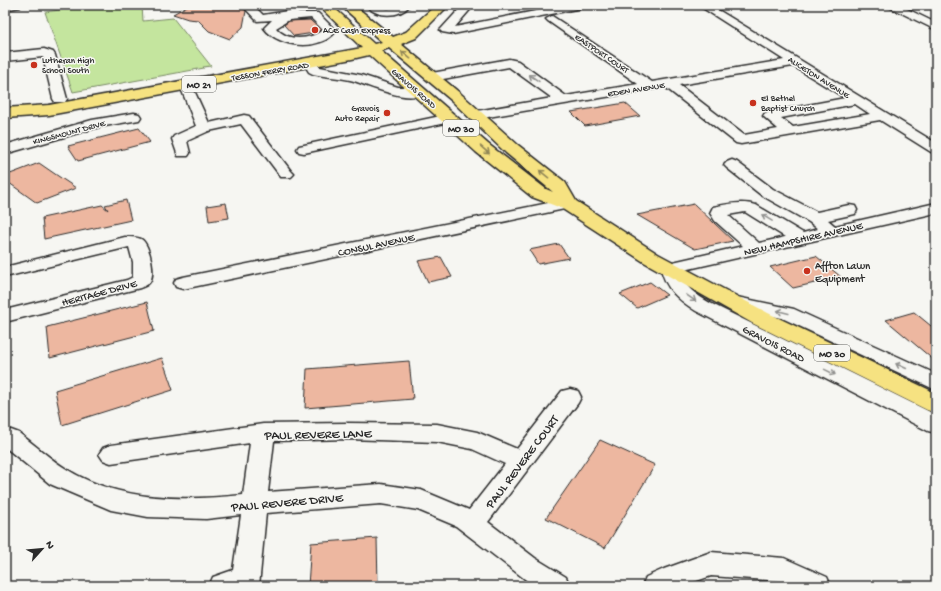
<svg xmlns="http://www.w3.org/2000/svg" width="941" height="591" font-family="'Gochi Hand',sans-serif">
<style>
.green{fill:#c4e59e;stroke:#788864}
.building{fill:#edb7a0;stroke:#2b2b2b}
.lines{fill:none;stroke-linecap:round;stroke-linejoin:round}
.minor-casing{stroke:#2b2b2b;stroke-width:3}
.major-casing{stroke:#2b2b2b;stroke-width:3}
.minor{fill:#f6f6f2;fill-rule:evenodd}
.major{fill:#f6e281;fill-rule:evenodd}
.oneway{stroke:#908656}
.oneway2{stroke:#90908e}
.poi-dot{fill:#c8321e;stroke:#f6f6f2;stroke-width:1.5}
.labels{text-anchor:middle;stroke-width:3;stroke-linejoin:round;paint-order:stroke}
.far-poi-label{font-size:9px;fill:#2b2b2b;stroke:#f6f6f2;text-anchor:start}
.far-street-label{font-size:9px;fill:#2b2b2b;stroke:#f6f6f2}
.shield{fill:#f6f6f2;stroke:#686867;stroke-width:1}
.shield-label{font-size:10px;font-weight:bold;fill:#2b2b2b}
.street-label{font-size:11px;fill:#2b2b2b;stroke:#f6f6f2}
.poi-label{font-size:11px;fill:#2b2b2b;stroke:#f6f6f2;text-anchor:start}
.near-street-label{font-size:13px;fill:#2b2b2b;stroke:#f6f6f2}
</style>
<rect width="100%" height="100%" fill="#f6f6f2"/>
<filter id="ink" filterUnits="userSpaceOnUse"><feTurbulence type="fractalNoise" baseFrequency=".025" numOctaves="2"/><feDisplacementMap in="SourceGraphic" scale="8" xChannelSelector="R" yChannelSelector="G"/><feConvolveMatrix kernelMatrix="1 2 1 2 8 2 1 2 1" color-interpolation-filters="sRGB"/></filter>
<g filter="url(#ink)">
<path class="green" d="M96,5H142L143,21L173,18L211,66L203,67L204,68L73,92L45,12Z"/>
<g class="building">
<path d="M189,5H241L246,11L243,27L230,39L209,31L198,20L188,19L173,14Z"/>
<path d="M310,20L321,30L314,33L294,36L284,25L289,21Z"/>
<path d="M625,103L640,116L585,126L571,112Z"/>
<path d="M139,128L150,142L78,161L68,146Z"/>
<path d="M39,163L55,174L76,188L37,203L5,180V176Z"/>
<path d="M126,200L131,220L44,239L42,218L102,205L108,210L105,205Z"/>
<path d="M226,203L229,218L209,221L207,206Z"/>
<path d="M694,204L733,241L695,249L637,215Z"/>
<path d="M559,244L569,258L538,264L529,250Z"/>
<path d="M816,256L841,277L793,288L770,267Z"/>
<path d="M441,257L452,277L428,282L418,261Z"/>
<path d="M650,282L667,295L637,308L620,294Z"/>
<path d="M147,302L154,331L50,358L47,327Z"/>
<path d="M914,312L936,330V362L886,320Z"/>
<path d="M162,358L173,390L62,425L55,390Z"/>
<path d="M409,361L413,399L305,408L307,369Z"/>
<path d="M600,440L655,465L605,548L546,518Z"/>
<path d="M377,538L378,586H308L311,543Z"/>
</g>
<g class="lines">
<g class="minor-casing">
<g id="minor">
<path d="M5,5H21L20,7L5,10Z"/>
<path d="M242,5H253L263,15L294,10L299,13H318L336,31C320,52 279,48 264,28L272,20L257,21ZM311,18L323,30C309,40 288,42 276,28L289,20Z"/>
<path d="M366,5H378L388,9L398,5H410C400,18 376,18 366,5Z"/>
<path d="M463,5H474L455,27L565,5H586L581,8L453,34L442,32L440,30L442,28Z"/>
<path d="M698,5H710L936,143V153L931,152L880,120L741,144L736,143L665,87L476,119L471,118L469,115L471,112L552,98L509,67L432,81L426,77L432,73L509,59L518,61L566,96L638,84L548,21L546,19L552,16L652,82L784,60ZM793,66L845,98L765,113L763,116L778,129L744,135L679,85ZM855,104L870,114L793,127L781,118Z"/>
<path d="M885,5H899L936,23V30Z"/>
<path d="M44,49L53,52L55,55L67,99L65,102H55L53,99L43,57L5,61V53Z"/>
<path d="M310,60L314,61L320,67L361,75L398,87H417L424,91C413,107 364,83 350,80C337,77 325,77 313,74L309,72L304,64Z"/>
<path d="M186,82L192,86L209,123L244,115L249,116L291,171L294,174L291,177H281L241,124L209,131L187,141L190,153L188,156H178L172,139L174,136L196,126L180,86Z"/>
<path d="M134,113L139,114L141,117L139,120L99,127L5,154V145L92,120Z"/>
<path d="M450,114L455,115L457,118L455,121L304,153L299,152L297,149L299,146L304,145Z"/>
<path d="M732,160L737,162L773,189L817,212L849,205L855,206L857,210L855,214L828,220L835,226L936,203V213L680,271C683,287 697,295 710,303L936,415V433L928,431L696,311C679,300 665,289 661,268L664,264L743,246L715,221L710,213L713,207C727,204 742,201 756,205L803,233L818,229L809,222L761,195L727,168L724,165L727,162ZM745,212L785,237L759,243L728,215Z"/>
<path d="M568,199L574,201L576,204L574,207L183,289L176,287L174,283L176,279L183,277Z"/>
<path d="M125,237C130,237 136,237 141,239C150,244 157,277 148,284C146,286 142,287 140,288L5,322V310L127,280L133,277V262L129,247L5,277V267Z"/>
<path d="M732,296L794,309L936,374V390L782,318L725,306L722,302L725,298Z"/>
<path d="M570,389L578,391L581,397L578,403L488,522L535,558L566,577L570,586H534L456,526L418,510L381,504L266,513L259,586H209L213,577L233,570L241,515L206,519L148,517L111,510L50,484L5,447V432L11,430L19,433C35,445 51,460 68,470C121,502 184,501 243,495L250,443L111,463L103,460L99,454L103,448L111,445L263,424L348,423L437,424L477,432L517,449L562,391ZM348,439L437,442L472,449L505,464L469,510L421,490L381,484L268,492L274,441Z"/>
<path d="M711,552L784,558L827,577L831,586H790L781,581L711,576L682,586H642L646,577L664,569Z"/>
</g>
</g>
<g class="major-casing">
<path id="major" d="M318,5H331L374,44L382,42L340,5H354L393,37L406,32L436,5H449L416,38L401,44L461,94L518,145L565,182L576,201L658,254L768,313L936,393V413L927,410L752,323L644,262L561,208L532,197L476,152L369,55L352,59L49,115L5,118V108L49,105L362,48ZM389,48L451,100L506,153L553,192L546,189L488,144L381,51Z"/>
</g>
<use href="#minor" class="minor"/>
<use href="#major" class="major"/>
</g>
<defs><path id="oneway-shaft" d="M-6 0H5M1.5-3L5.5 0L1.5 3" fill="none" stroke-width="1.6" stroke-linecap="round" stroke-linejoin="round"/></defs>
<g class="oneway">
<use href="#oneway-shaft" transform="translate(406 55) rotate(-141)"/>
<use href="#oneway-shaft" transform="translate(485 150) rotate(41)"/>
<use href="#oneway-shaft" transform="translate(544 174) rotate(-141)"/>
</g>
<g class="oneway2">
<use href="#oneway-shaft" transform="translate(534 78) rotate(-145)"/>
<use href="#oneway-shaft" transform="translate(767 218) rotate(-149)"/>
<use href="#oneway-shaft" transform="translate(691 298) rotate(35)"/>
<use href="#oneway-shaft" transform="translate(783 312) rotate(-166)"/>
<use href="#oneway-shaft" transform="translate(901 366) rotate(-155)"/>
<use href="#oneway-shaft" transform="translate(830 372) rotate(26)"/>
</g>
</g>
<g class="poi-dot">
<circle cx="315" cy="30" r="4"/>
<circle cx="34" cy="65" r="4"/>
<circle cx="753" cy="103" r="4"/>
<circle cx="387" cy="113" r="4"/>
<circle cx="807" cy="271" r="4"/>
</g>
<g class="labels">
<g class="far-poi-label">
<text x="323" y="33">ACE Cash Express</text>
<text x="42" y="63">Lutheran High<tspan x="42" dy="10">School South</tspan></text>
<text x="761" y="101">El Bethel<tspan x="761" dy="10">Baptist Church</tspan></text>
<text x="379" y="111" text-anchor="end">Gravois<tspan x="379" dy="10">Auto Repair</tspan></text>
</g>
<g class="far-street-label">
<text transform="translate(602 53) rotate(34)" y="3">EASTPORT COURT</text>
<text transform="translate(270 71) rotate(-10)" y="3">TESSON FERRY ROAD</text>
<text transform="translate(819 77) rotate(32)" y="3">ALICETON AVENUE</text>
<text transform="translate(414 88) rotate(41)" y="3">GRAVOIS ROAD</text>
<text transform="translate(636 89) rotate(-9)" y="3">EDEN AVENUE</text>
<text transform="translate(69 132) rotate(-15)" y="3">KINGSMOUNT DRIVE</text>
</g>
<g class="shield">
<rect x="182" y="76" width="34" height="16" rx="3"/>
<rect x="443" y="120" width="36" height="16" rx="3"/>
<rect x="814" y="345" width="36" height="16" rx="3"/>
</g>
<g class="shield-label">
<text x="199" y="88">MO 21</text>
<text x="461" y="132">MO 30</text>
<text x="832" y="357">MO 30</text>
</g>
<g class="street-label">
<text transform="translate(803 238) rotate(-13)" y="4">NEW HAMPSHIRE AVENUE</text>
<text transform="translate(376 244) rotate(-12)" y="4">CONSUL AVENUE</text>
<text transform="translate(99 292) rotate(-15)" y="4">HERITAGE DRIVE</text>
<text transform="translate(774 343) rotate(27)" y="4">GRAVOIS ROAD</text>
</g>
<g class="poi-label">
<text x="815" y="269">Affton Lawn<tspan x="815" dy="13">Equipment</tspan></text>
</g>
<g class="near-street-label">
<text transform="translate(318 433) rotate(-1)" y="5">PAUL REVERE LANE</text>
<text transform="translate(521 461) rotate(-53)" y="5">PAUL REVERE COURT</text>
<text transform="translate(287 501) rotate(-5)" y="5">PAUL REVERE DRIVE</text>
</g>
</g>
<rect width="941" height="591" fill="none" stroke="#f6f6f2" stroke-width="20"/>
<rect x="10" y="10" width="921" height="571" fill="none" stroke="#2b2b2b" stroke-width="1.5" filter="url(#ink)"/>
<g transform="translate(42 549) rotate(63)" stroke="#f6f6f2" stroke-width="3" paint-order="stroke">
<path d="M0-3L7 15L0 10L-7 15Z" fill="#2b2b2b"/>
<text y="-6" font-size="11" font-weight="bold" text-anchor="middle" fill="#2b2b2b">N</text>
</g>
</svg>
